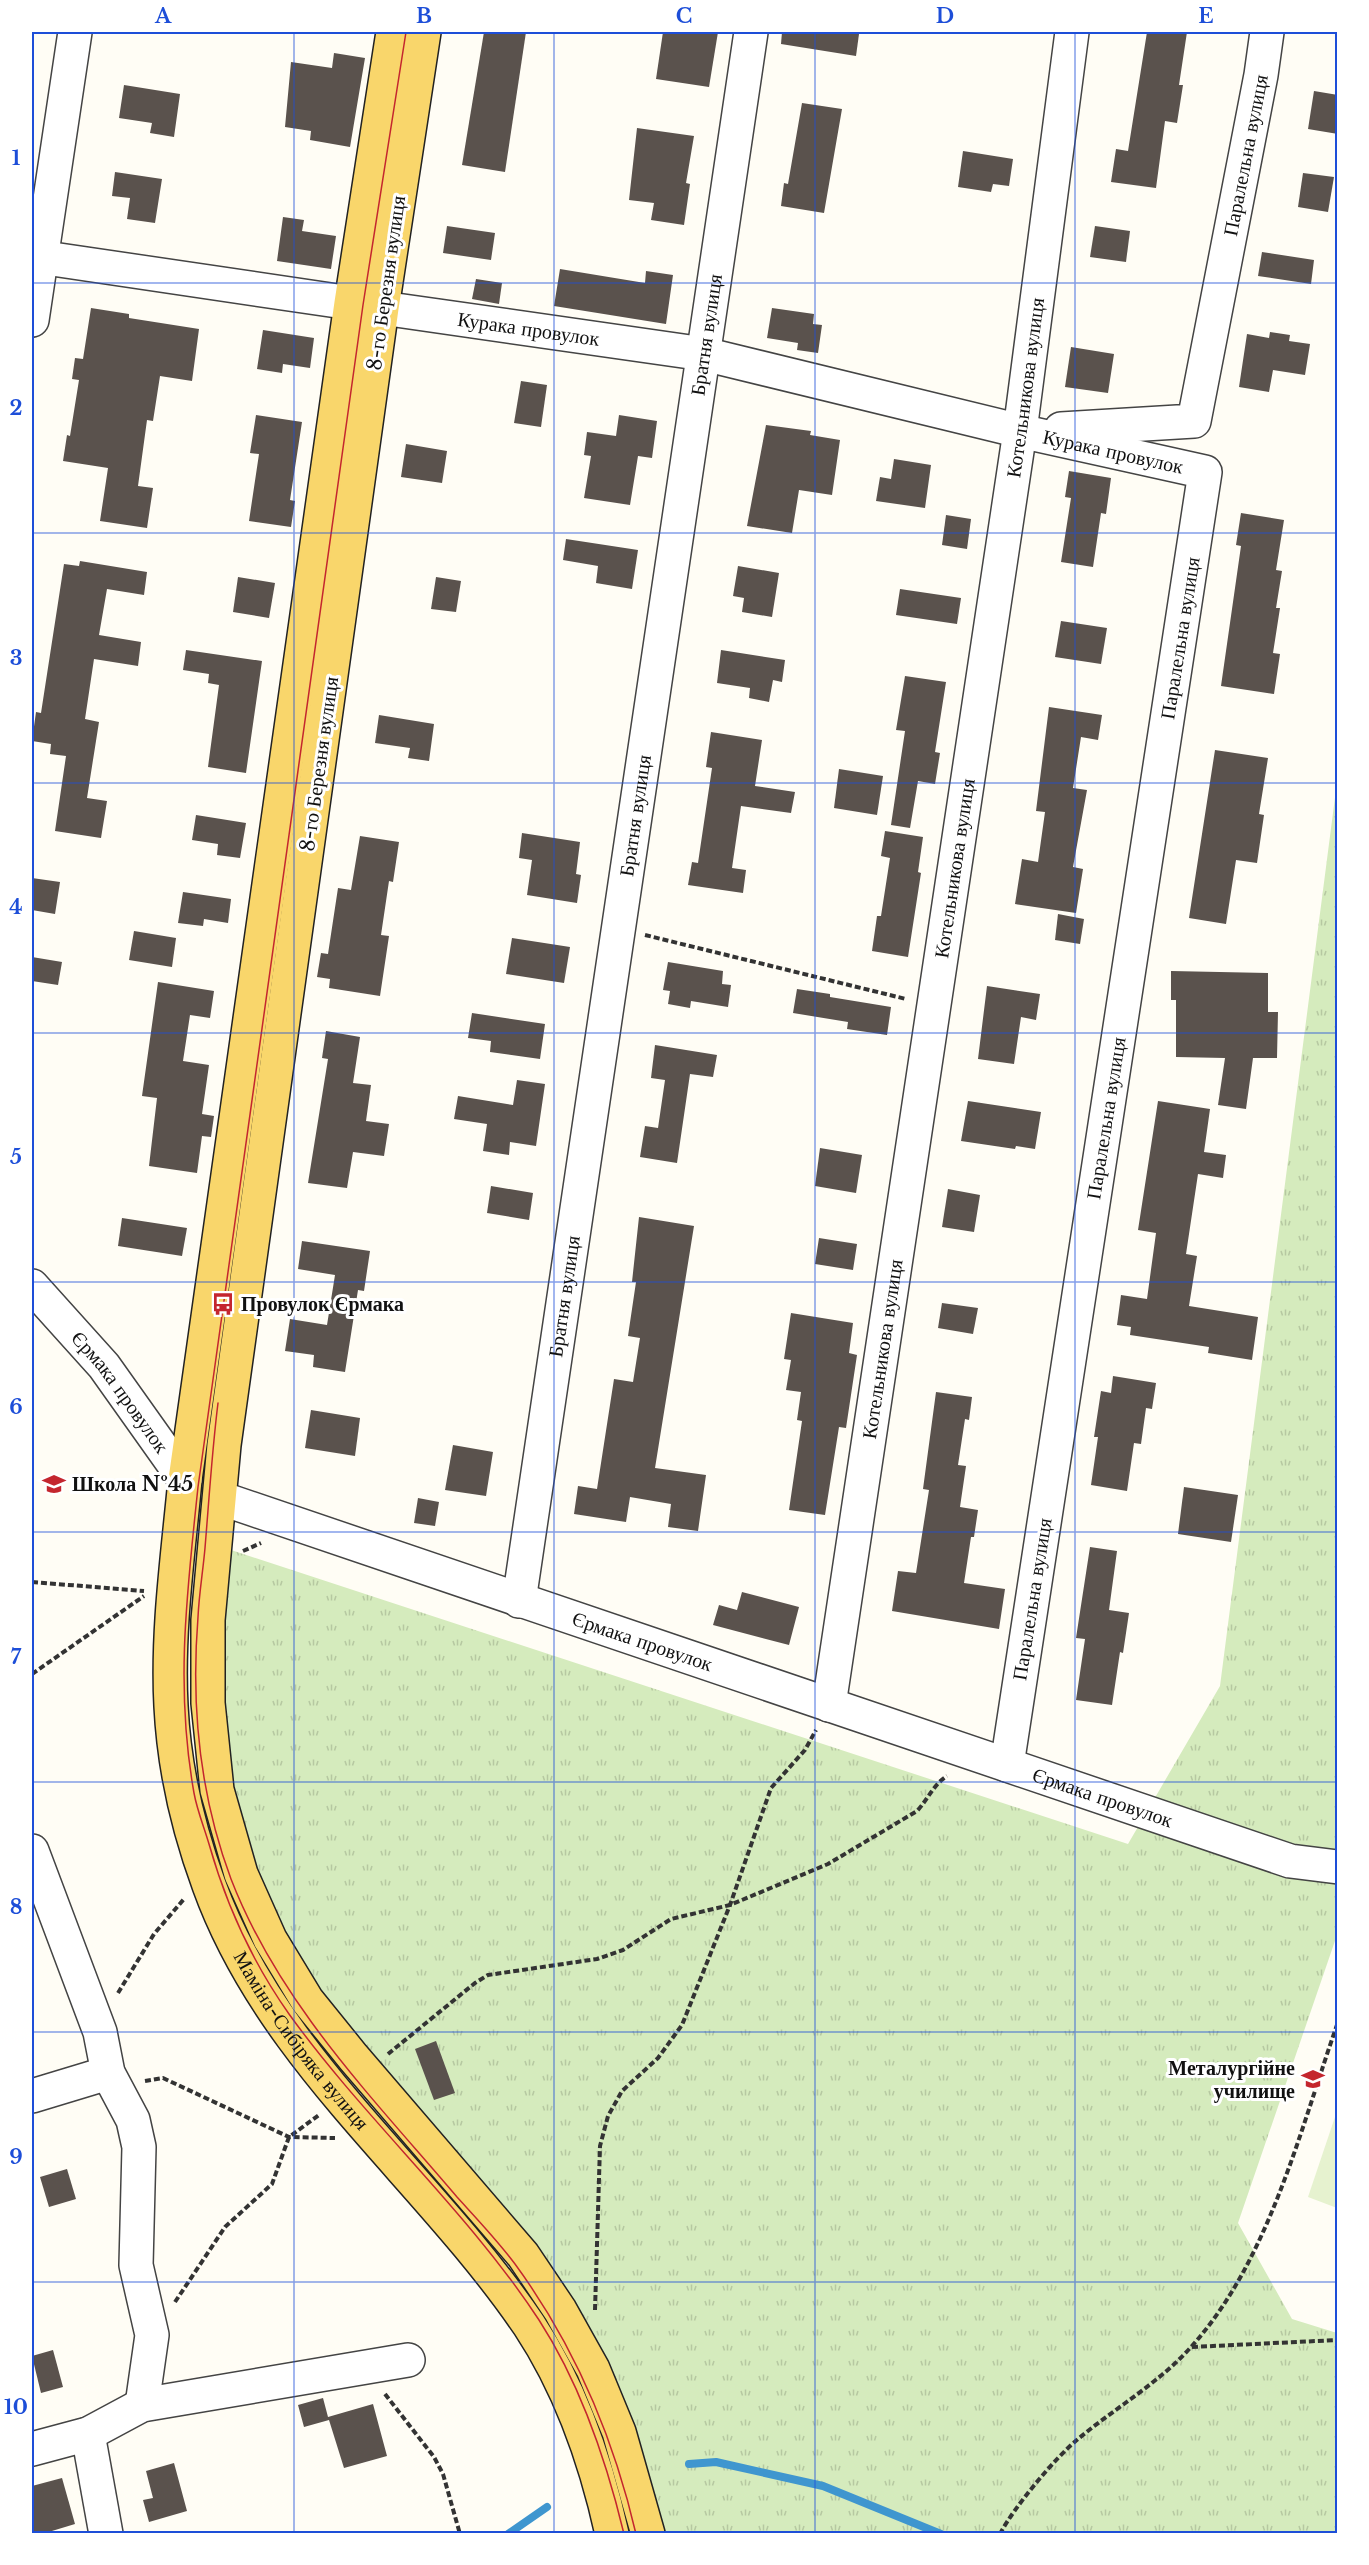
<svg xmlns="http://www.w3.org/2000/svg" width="1369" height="2565" font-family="'Libre Baskerville',serif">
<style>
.grass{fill:url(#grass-tufts)}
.pitch{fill:#e6f2cf}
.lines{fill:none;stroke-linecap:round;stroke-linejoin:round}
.stream{stroke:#3f96cf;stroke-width:8}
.building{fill:#5a524d}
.minor-casing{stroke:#444;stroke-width:36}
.major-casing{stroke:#222;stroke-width:36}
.path{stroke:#333;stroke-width:4;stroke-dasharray:6 3;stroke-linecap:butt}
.minor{stroke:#fff;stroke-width:33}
.major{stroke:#f9d66b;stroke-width:33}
.tram{stroke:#c4262e;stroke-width:1.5}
.grid{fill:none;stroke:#1d4ed8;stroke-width:1.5;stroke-opacity:0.55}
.labels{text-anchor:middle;stroke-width:6;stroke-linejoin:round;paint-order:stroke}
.street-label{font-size:20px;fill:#111;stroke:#fff}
.poi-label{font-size:20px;font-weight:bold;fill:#111;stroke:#fff;text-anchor:start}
.neatline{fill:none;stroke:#1d4ed8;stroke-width:2}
.grid-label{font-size:20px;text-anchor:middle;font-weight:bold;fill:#1d4ed8}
</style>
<defs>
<pattern id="grass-tufts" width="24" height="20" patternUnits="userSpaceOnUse" patternTransform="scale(1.5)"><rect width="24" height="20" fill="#d5ebbd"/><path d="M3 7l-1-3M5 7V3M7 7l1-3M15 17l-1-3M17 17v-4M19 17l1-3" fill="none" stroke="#b6c8a1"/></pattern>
</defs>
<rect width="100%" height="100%" fill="#fffdf5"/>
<path class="grass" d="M1337,782V1935L1238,2223L1292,2319L1337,2333V2533H658L629,2428L280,1934L227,1788L218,1703L228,1549L1128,1844L1220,1686Z"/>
<path class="pitch" d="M1337,2111L1338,2208H1337L1308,2197Z"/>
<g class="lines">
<g class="stream">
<path d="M689,2464L716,2462L823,2486L941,2534"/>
<path d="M508,2534L547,2507"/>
</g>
</g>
<g class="building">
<path d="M484,32H526L505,172L462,165Z"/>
<path d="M663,32H718L709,87L656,79Z"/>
<path d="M782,32H842L859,34L856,56L781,44Z"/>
<path d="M1147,32H1187L1179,85H1183L1177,123L1165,121L1156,188L1111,182L1116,149L1128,151Z"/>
<path d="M334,53L365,58L350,147L310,140L311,131L285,127L291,62L332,68Z"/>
<path d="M124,85L180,94L174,137L150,133L152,123L119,118Z"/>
<path d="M1314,91L1338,95V134L1308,129Z"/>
<path d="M802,103L842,109L824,213L781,206L784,183L788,184Z"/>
<path d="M637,128L694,136L686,183L690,184L684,225L651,220L654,203L629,200Z"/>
<path d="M963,151L1013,159L1009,186L993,184L991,192L958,187Z"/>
<path d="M115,172L162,179L155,223L127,219L130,198L112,196Z"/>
<path d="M1303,173L1334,177L1328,212L1298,207Z"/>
<path d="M283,217L304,220L302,231L336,236L331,269L277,261Z"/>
<path d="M447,226L495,233L491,260L443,253Z"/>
<path d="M1095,226L1130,231L1126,262L1090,257Z"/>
<path d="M1262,252L1314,260L1311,284L1258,276Z"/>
<path d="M560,269L645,283L646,271L673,275L666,324L554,306Z"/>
<path d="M476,279L502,283L499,304L472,299Z"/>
<path d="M91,308L129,314V318L199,329L192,381L160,376L153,421L147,420L138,486L153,488L147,528L100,521L108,468L63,461L67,435L70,436L79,380L72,379L75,358L83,359Z"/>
<path d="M772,308L814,314L813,324L822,325L818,353L797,350L798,343L767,338Z"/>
<path d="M263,330L314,338L310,368L283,364L282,373L257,369Z"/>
<path d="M1270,332L1290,335L1289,341L1310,344L1305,375L1273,370L1269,392L1239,387L1247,334L1269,338Z"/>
<path d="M1071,347L1114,354L1108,393L1065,387Z"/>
<path d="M521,381L547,385L541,427L514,423Z"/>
<path d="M256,415L302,422L290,500L295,501L291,527L249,521L259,454L250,453Z"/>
<path d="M619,415L657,421L652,458L638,456L630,505L584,498L591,456L584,455L587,432L616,436Z"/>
<path d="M766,425L811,431L810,435L840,440L832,495L799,490L792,533L747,526Z"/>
<path d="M406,444L447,451L442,483L401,477Z"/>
<path d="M894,459L931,465L925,508L876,501L880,477L891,479Z"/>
<path d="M1069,471L1111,478L1106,514L1101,513L1093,567L1061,562L1071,498L1065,497Z"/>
<path d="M1241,513L1284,520L1276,570L1282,571L1276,608H1280L1273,653L1280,654L1274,694L1221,686L1241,546L1236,545Z"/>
<path d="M946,515L971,519L967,549L942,545Z"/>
<path d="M566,539L638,550L632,589L596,583L598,566L563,560Z"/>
<path d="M80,561L147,572L144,595L107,589L99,635L141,642L138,666L94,659L85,719L99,722L87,798L107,801L101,838L55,831L66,756L50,754L51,744L32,741L36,712L41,713L64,564L79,566Z"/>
<path d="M738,566L779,573L772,617L742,612L744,598L733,596Z"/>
<path d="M238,577L275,583L269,618L233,612Z"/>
<path d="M436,577L461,581L456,612L431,609Z"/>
<path d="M900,589L961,598L957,624L896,615Z"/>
<path d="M1061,621L1107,628L1101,664L1055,657Z"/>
<path d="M186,650L262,661L246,773L208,767L219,685L208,683L209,674L183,670Z"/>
<path d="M721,650L785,660L782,682L773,680L769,702L749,698L750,688L717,683Z"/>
<path d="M905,676L946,682L935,752L940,753L935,784L918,781L910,828L891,825L905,731L896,730Z"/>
<path d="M1049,707L1102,715L1098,740L1081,737L1073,788L1087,790L1073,867L1083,869L1076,913L1015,904L1022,859L1038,862L1045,812L1036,811Z"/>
<path d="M379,715L434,724L429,761L408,758L410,748L375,743Z"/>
<path d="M711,732L762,740L755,786L795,792L791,813L741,806L732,868L746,870L743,893L688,885L692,862L698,863L712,768L706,767Z"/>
<path d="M1215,750L1268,758L1259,814L1264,815L1257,863L1236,860L1226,924L1189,918Z"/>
<path d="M839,769L883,776L877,815L834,808Z"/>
<path d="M196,815L246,823L240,858L217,855L218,844L192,840Z"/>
<path d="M885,831L923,837L918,872L921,873L908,957L872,951L877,916H881L890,858L881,856Z"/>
<path d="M522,833L580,842L576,874L581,875L577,903L527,895L532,860L519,858Z"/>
<path d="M360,836L399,842L393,882L389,881L381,935L389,936L380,996L329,988L330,979L317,977L321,953L328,954L338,888L351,890Z"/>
<path d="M32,878L60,882L55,914L32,910Z"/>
<path d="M183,892L231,899L228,923L204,919L203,926L178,923Z"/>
<path d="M1058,914L1084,919L1080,944L1055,940Z"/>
<path d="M134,931L176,938L172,967L129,960Z"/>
<path d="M512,938L570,947L564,983L506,974Z"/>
<path d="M32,957L62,962L58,985L32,981Z"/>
<path d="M668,962L723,971L722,984L731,985L728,1007L691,1001L690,1008L668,1004L670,991L663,990Z"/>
<path d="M1171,971L1268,973V1012H1278L1277,1058H1253L1246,1109L1218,1105L1225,1058L1176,1057V1000H1171Z"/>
<path d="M158,982L214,991L210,1018L190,1015L183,1061L209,1065L202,1114L214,1116L211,1137L202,1136L197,1173L149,1166L157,1098L142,1096Z"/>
<path d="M987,986L1040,994L1036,1020L1021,1017L1014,1064L978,1059Z"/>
<path d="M797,989L830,994V997L891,1007L887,1035L847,1029L848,1022L793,1013Z"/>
<path d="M472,1013L545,1024L540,1059L490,1052L491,1041L468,1038Z"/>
<path d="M326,1031L360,1037L353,1083L371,1085L366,1121L389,1124L384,1156L353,1152L347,1188L308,1183L328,1059L322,1058Z"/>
<path d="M655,1045L717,1055L713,1077L690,1074L677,1163L640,1157L645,1126L658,1128L665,1080L651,1078Z"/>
<path d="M517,1080L545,1084L536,1146L510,1142L509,1155L483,1151L487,1124L454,1119L458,1096L513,1105Z"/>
<path d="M968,1101L1041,1112L1035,1149L1016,1146L1015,1149L961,1141Z"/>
<path d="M1158,1101L1210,1109L1204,1152L1226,1155L1223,1178L1198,1174L1186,1254L1197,1256L1189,1306L1258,1317L1252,1360L1208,1353L1209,1347L1130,1335L1131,1327L1117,1325L1121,1295L1147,1299L1156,1233L1138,1230Z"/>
<path d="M820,1148L862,1155L856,1193L815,1186Z"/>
<path d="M491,1186L533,1193L529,1220L487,1213Z"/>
<path d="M948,1189L980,1195L974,1232L942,1227Z"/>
<path d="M639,1217L694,1226L655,1468L706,1475L698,1531L668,1527L671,1504L630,1497L626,1522L574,1514L578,1486L597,1489L614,1379L633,1382L640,1338L628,1336L636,1282H632Z"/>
<path d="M122,1218L187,1228L182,1256L118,1246Z"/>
<path d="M819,1238L857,1244L853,1270L815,1264Z"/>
<path d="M302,1241L370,1251L364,1291L358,1290L345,1372L313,1367L314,1355L285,1351L290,1319L327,1325L335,1275L298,1269Z"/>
<path d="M942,1303L978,1308L973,1334L938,1328Z"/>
<path d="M791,1313L853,1323L849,1353L857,1355L846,1428L839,1427L825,1515L789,1510L802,1421L797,1420L801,1392L786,1390L791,1360L784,1359Z"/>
<path d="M1113,1376L1156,1383L1152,1409L1146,1408L1141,1444L1134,1443L1127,1491L1091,1485L1098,1437H1094L1101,1391L1111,1393Z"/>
<path d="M936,1392L972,1397L969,1420L965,1419L958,1465L966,1466L960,1507L978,1510L974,1537H971L964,1583L1005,1589L999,1629L892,1611L898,1571L916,1573L929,1490L923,1489Z"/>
<path d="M311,1410L360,1418L355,1456L305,1448Z"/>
<path d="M453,1445L493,1452L486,1496L445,1490Z"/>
<path d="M1184,1487L1238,1495L1231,1542L1178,1534Z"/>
<path d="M418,1498L439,1502L435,1526L414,1523Z"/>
<path d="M1090,1547L1117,1551L1109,1610L1129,1613L1123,1653L1120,1652L1112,1705L1076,1700L1085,1639L1076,1638Z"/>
<path d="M742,1592L799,1607L789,1645L713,1625L719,1605L737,1610Z"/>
<path d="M436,2041L455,2093L434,2100L415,2049Z"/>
<path d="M67,2169L76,2199L49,2207L40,2177Z"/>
<path d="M53,2350L63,2387L41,2393L32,2356Z"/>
<path d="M323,2398L328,2417L373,2404L387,2456L344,2468L329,2420L304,2427L298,2405Z"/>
<path d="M174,2463L187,2511L149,2522L143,2500L153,2498L146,2471Z"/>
<path d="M62,2478L75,2524L42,2534H32V2486Z"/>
</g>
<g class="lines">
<g class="minor-casing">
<g id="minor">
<path d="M32,256L351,303"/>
<path id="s1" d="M382,308L704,354L1020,431L1205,472L1007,1765"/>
<path d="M32,320L75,32"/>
<path id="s2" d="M1061,429L1194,421L1261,75L1267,32"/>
<path id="s3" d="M32,1286L104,1366L185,1480"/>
<path id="s4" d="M220,1498L1290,1861L1338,1867"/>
<path id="s5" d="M519,1601L751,32"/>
<path id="s6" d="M829,1705L1020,431L1072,32"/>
<path d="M32,1851L100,2032L108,2073L133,2120L139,2147L136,2265L152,2335L142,2405"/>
<path d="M32,2096L108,2073"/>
<path d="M88,2434L106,2534"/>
<path d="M32,2449L88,2434L142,2405L408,2360"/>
</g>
</g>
<g class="major-casing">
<g id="major">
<path id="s7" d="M393,32L351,303L185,1480C178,1555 167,1631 171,1706C174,1766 188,1828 209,1885C272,2060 427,2175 529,2325C570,2387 596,2461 612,2534"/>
<path d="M424,32L382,308L224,1445L208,1620V1703L217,1790L241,1874L270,1939L307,2000L353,2057L523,2255L560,2310L593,2369L619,2432L648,2534"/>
</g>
</g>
<g class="path">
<path d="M645,935L906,999"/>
<path d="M243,1551L261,1543"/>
<path d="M32,1582L144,1591"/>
<path d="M32,1674L144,1596"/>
<path d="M118,1993L154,1934L184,1899"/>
<path d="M388,2054L475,1983L488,1975L597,1959L623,1950L671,1919L730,1905L828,1864L917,1811C929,1798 933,1785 947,1776"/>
<path d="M145,2081L163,2078L289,2137L335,2138"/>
<path d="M175,2302L225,2227L272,2184L289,2137L319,2115"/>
<path d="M595,2310L600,2146L608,2116L622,2091L658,2058L682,2025L730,1905L771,1788L805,1750L816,1730"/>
<path d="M1192,2347L1338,2340"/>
<path d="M385,2394L434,2457L443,2474L460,2534"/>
<path d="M1000,2534C1014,2507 1055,2458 1078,2439C1115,2408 1159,2383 1191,2347C1269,2261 1300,2130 1338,2022"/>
</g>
<use href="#minor" class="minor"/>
<use href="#major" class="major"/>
<g class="tram">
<path d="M406,32L363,305L198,1487C187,1592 175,1687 194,1793C197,1810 204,1827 209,1844C226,1904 253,1963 289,2014C366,2121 467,2210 539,2320C581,2385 606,2459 624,2534"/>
<path d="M218,1403C212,1451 209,1500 205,1548C203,1571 199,1594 198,1617C191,1705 200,1796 231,1879C279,2003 372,2097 457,2197C477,2219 498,2241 515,2264C575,2346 613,2435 636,2534"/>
</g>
</g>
<path class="grid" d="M294,32V2534M554,32V2534M815,32V2534M1075,32V2534M32,283H1338M32,533H1338M32,783H1338M32,1033H1338M32,1282H1338M32,1532H1338M32,1782H1338M32,2032H1338M32,2282H1338"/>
<defs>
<g id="bus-bare" transform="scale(1.8)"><path d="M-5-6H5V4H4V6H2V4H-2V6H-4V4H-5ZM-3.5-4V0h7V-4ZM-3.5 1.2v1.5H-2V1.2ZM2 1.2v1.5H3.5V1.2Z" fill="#c4262e" stroke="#fff" stroke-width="2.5" paint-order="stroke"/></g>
<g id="school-bare" transform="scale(1.8)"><path d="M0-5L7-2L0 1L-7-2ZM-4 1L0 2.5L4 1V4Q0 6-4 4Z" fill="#c4262e" stroke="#fff" stroke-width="2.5" paint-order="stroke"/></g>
<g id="university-bare" transform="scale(1.8)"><path d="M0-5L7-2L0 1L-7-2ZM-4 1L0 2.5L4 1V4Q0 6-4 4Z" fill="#c4262e" stroke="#fff" stroke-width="2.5" paint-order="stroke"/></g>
</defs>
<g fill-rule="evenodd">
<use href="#bus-bare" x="223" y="1304"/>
<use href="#school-bare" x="54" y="1484"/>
<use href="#university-bare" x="1313" y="2079"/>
</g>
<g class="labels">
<g class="street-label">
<text dy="7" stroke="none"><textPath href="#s2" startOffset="404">Паралельна вулиця</textPath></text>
<text transform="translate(386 283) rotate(-82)" y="7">8-го Березня вулиця</text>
<text dy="7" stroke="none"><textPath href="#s1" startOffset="148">Курака провулок</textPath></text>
<text dy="7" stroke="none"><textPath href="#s5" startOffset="1280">Братня вулиця</textPath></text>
<text dy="7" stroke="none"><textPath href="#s6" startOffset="1332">Котельникова вулиця</textPath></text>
<text dy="7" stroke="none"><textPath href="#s1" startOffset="746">Курака провулок</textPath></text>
<text transform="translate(1180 638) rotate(-81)" y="7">Паралельна вулиця</text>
<text transform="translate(319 764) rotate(-82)" y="7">8-го Березня вулиця</text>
<text dy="7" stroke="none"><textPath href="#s5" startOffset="794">Братня вулиця</textPath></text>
<text dy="7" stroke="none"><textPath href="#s6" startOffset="846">Котельникова вулиця</textPath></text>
<text transform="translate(1106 1118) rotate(-81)" y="7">Паралельна вулиця</text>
<text dy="7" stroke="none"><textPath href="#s5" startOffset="308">Братня вулиця</textPath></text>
<text dy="7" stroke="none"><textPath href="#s6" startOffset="360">Котельникова вулиця</textPath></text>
<text dy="7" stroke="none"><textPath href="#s3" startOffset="138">Єрмака провулок</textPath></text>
<text transform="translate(1032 1599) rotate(-81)" y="7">Паралельна вулиця</text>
<text dy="7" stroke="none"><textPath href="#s4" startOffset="446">Єрмака провулок</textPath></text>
<text dy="7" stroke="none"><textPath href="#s4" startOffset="932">Єрмака провулок</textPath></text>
<text dy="7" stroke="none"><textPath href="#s7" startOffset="2055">Маміна-Сибіряка вулиця</textPath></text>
</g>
<g class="poi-label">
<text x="241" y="1311">Провулок Єрмака</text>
<text x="72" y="1491">Школа №45</text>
<text x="1295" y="2075" text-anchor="end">Металургійне<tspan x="1295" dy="23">училище</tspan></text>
</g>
</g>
<rect width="1369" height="2565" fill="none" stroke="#ffffff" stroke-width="66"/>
<rect x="33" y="33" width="1303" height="2499" class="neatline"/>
<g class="grid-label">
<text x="163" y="23">A</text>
<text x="424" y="23">B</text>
<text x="684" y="23">C</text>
<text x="945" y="23">D</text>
<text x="1206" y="23">E</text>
<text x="16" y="165">1</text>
<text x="16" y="415">2</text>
<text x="16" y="665">3</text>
<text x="16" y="914">4</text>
<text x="16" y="1164">5</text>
<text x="16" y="1414">6</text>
<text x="16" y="1664">7</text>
<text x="16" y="1914">8</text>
<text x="16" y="2164">9</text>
<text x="16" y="2414">10</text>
</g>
</svg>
